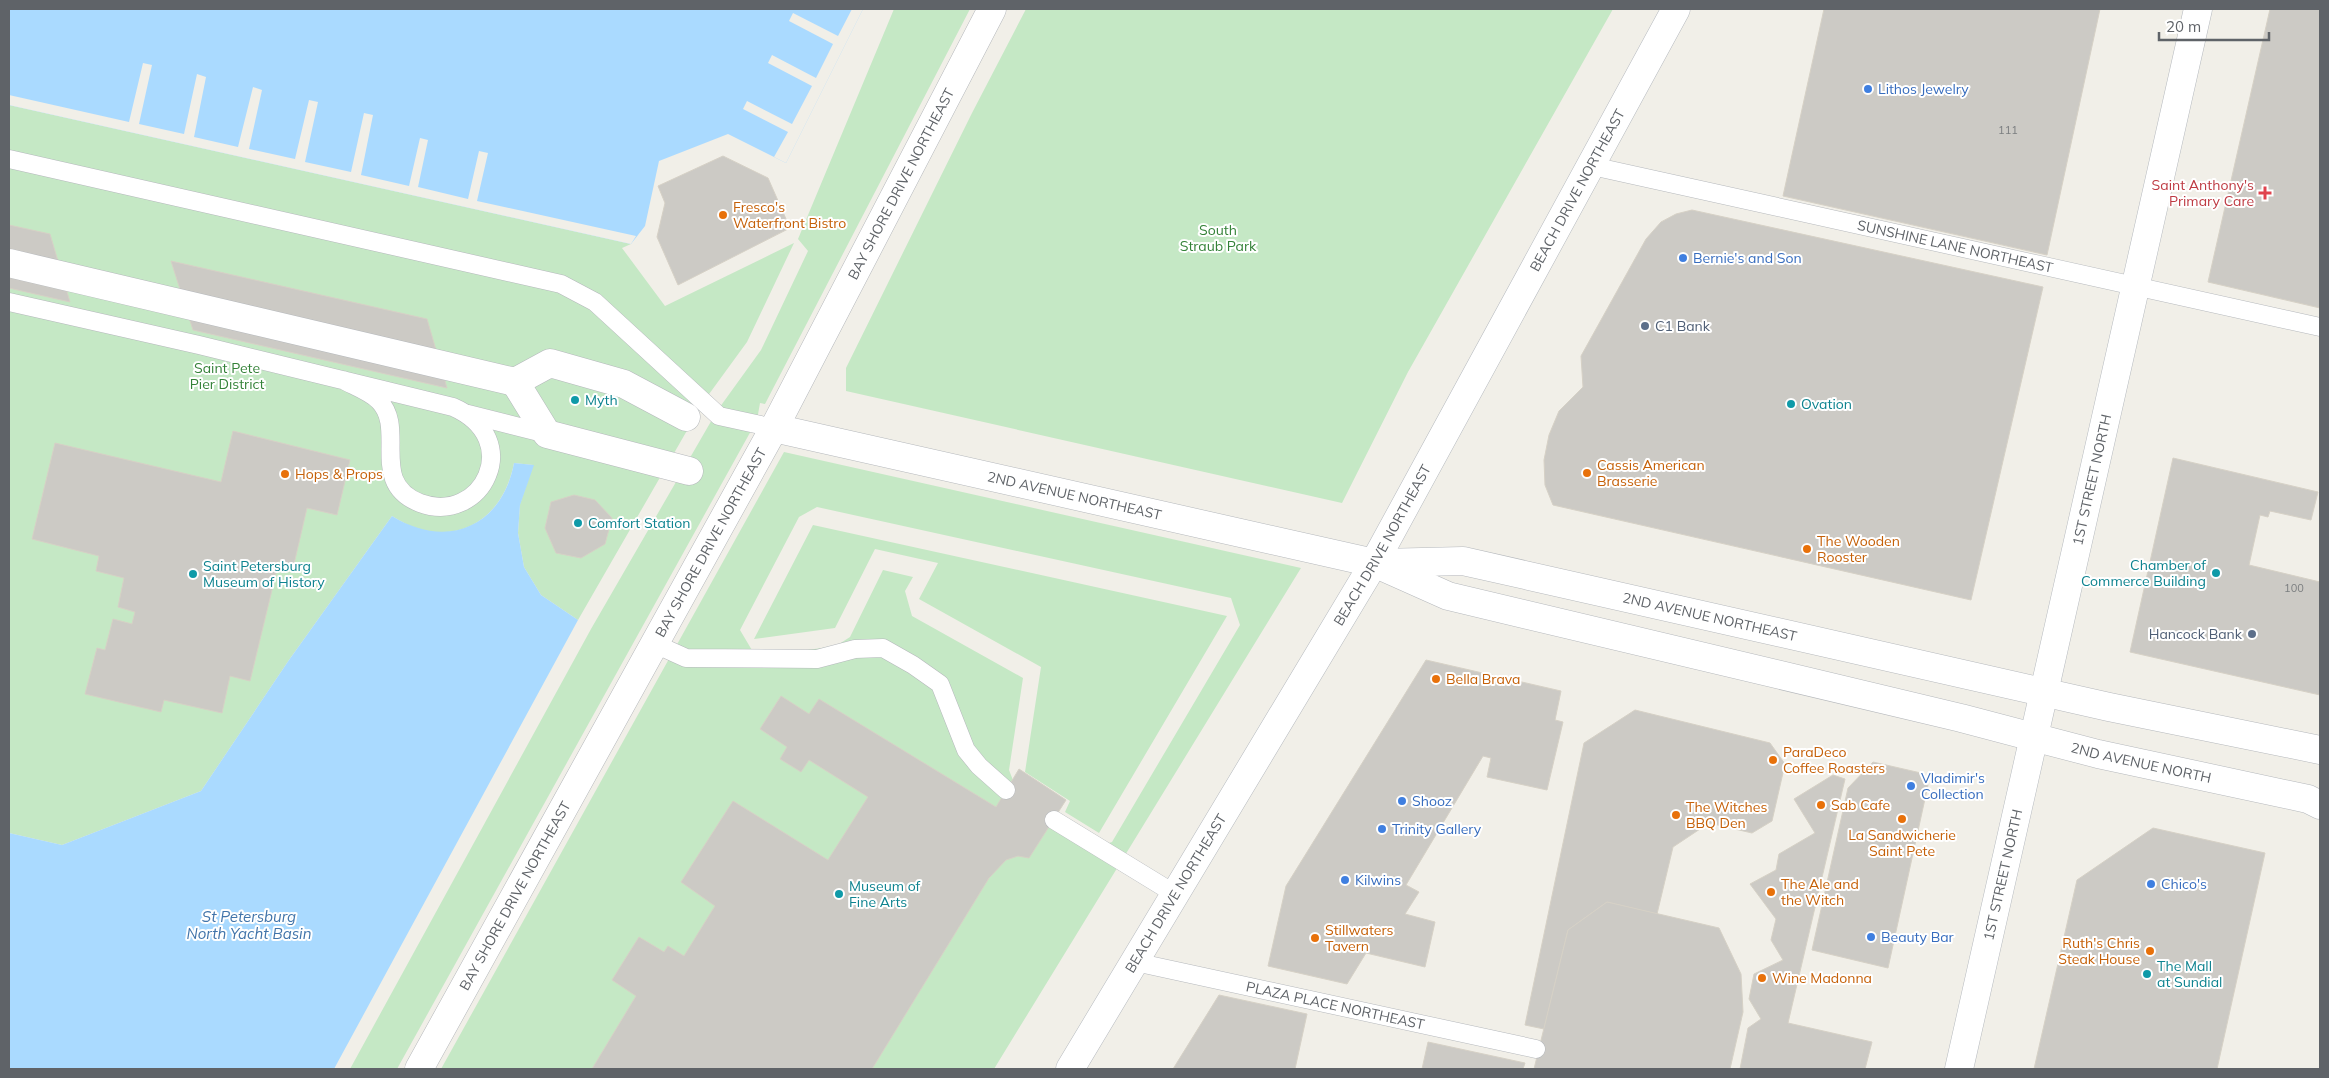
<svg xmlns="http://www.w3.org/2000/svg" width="2329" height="1078" font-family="Mulish,sans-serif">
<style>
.green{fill:#c5e8c5;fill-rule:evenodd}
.water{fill:#aadaff}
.pier{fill:#f1efe8}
.building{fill:#cccac5;stroke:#d6d1c6}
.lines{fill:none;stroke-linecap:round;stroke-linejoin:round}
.lane-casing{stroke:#b5b8bc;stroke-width:19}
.street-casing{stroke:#b5b8bc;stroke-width:29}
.secondary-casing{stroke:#b6babf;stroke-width:29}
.lane{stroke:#fff;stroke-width:18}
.street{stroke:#fff;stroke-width:28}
.secondary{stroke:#fff;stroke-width:28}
.shop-dot{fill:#3f7fe0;stroke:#fff;stroke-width:2}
.health-dot{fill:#e0444e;stroke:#fff;stroke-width:2}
.food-dot{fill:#e8710a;stroke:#fff;stroke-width:2}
.service-dot{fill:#5c6f8a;stroke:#fff;stroke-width:2}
.culture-dot{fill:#0f9aa8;stroke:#fff;stroke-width:2}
.labels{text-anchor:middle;stroke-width:4;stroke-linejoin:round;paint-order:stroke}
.number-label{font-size:11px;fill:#7a7d7f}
.shop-label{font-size:14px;fill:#366cbe;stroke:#fff;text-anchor:start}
.street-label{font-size:14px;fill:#5f6368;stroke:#fff}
.health-label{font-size:14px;fill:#be3a42;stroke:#fff;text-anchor:end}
.food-label{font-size:14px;fill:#c56008;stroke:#fff;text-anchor:start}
.park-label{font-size:14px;fill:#348238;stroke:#fff}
.service-label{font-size:14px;fill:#4e5e75;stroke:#fff;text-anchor:start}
.culture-label{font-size:14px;fill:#0d838f;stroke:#fff;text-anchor:start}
.water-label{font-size:15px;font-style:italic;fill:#4174aa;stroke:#fff}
</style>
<rect width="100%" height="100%" fill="#f1efe8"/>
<g class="green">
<path d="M894,9H970L765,404L760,403L757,420L397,1069H350L591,629L717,411L761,350L808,251L798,239Z"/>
<path d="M1026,9H1613L1408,372L1342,503L846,391V368L972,113Z"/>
<path d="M9,105L631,244L622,248L665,306L794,243L747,342L704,401L578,620L541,595L524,567L518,533L520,504L533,465L514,463C505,510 470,542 420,530C410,527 401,521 392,516L289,660L201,791L62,845L9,833Z"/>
<path d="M784,452L1301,568L994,1069H441ZM817,507L1231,598L1240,625L1112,842L1090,849L1016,788L1009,770L1023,678L912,616L905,591L913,577L883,570L850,637L836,646L756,657L740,630L799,517Z"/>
<path d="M813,525L1227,616L1099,833L1065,812L1070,801L1025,772L1041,667L919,599L938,563L875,549L835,628L754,639Z"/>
</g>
<g class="water">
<path d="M9,9H863L786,163L728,134L659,161L645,226L631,244L9,105Z"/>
<path d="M514,463L534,465L520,505L518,533L524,567L541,595L578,620L334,1069H9V833L62,845L201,791L289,660L392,516C447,550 502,527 514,463Z"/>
</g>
<g class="pier">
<path d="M852,9H863L786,163L774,157L788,132L743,109L747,101L792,124L812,86L768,63L772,55L816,78L833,44L789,21L793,13L838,36Z"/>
<path d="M143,63L152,65L139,124L184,134L197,74L206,77L194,137L238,147L253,87L262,90L249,149L295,159L309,100L318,102L305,162L351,172L364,113L373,115L361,175L409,186L420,138L428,140L418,187L468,199L479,151L488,153L477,201L636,236L631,244L9,105V95L129,122Z"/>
</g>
<g class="building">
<path d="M1824,9H2100L2047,255L1783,196Z"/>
<path d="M2270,9H2320V308L2208,282Z"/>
<path d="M723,156L768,178L790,228L678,285L657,237L665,203L658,186Z"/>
<path d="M1692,210L2043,287L1971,600L1553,505L1545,485L1544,460L1549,435L1559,411L1583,387L1581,356L1646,239L1661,222L1676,214Z"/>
<path d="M9,225L50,234L70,302L9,288Z"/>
<path d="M171,261L427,319L447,388L193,330Z"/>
<path d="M233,431L350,460L337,515L307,508L294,564L279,561L250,681L230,676L222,713L164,700L161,712L85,694L97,648L105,650L113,619L132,624L135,612L118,607L124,578L96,571L99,556L32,539L55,443L221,482Z"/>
<path d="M2173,458L2318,492L2311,520L2270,511L2268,517L2260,515L2249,565L2320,582V695L2130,652Z"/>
<path d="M574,495L595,500L612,518L605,544L581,558L556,553L545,528L551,502Z"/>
<path d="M1426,660L1561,691L1555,720L1563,722L1547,790L1487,777L1491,758L1483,756L1406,885L1419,892L1405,914L1435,922L1425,967L1366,953L1347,984L1268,966L1286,886Z"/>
<path d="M781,696L809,714L819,699L996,807L1019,769L1066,800L1029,858L1018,856L1006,860L989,878L872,1069H592L636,996L612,980L639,937L664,952L668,946L684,956L715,906L681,882L733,801L828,860L868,797L809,760L801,772L780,759L787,747L760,729Z"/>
<path d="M1635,710L1770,743L1785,764L1772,821L1752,833L1709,823L1673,847L1657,914L1607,902L1568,930L1544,1029L1525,1025L1584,743Z"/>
<path d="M1873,762L1921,773L1928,785L1888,968L1812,950L1848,788Z"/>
<path d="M1833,775L1845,779L1788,1023L1872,1042L1865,1069H1740L1748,1028L1761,1019L1749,999L1754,974L1783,960L1771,940L1776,919L1750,884L1776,870L1779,854L1815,833L1794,799Z"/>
<path d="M2153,828L2265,853L2217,1069H2034L2077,880Z"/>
<path d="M1607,902L1719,928L1741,974L1743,1012L1730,1069H1534L1568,930Z"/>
<path d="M1219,995L1307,1014L1295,1069H1173Z"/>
<path d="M1428,1042L1525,1063L1523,1069H1422Z"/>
</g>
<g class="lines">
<g class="lane-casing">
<g id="lane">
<path d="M9,159L561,284L595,302L719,416L774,428"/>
<path id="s1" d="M1592,166L2320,327"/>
<path d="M9,302L199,345L453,407C526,439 482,526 420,503C368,483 407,429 379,401C371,392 354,386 343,380"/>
<path d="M468,414L547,434"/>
<path d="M655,644L686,658L817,659L855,649L883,648L913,665L940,684L966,750L979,766L1006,790"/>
<path d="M1054,820L1175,894"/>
<path id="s2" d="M1135,962L1536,1049"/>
</g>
</g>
<g class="street-casing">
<g id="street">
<path d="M9,263L515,382L550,363L624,384L686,417"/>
<path d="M515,382L547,434L689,471"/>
<path id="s3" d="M774,428L1374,563L1448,596L1961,718L2098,754L2308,799L2320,805"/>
<path id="s4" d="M1380,563L1463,561L2109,707L2320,750"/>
<path id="s5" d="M419,1069L774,428L992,9"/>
</g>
</g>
<g class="secondary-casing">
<g id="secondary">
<path id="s6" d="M1070,1069L1374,563L1676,9"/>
<path id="s7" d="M1959,1069L2198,9"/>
</g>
</g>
<use href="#lane" class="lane"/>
<use href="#street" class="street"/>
<use href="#secondary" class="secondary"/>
</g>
<g class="shop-dot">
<circle cx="1868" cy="89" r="5"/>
<circle cx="1683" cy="258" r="5"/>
<circle cx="1911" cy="786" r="5"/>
<circle cx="1402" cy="801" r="5"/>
<circle cx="1382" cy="829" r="5"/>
<circle cx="1345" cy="880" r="5"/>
<circle cx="2151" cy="884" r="5"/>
<circle cx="1871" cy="937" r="5"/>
</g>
<path class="health-dot" d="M2262.5 185.5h5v5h5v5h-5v5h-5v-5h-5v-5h5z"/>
<g class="food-dot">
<circle cx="723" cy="215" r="5"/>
<circle cx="1587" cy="473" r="5"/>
<circle cx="285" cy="474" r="5"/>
<circle cx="1807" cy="549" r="5"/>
<circle cx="1436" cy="679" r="5"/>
<circle cx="1773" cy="760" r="5"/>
<circle cx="1821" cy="805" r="5"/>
<circle cx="1676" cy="815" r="5"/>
<circle cx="1902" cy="819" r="5"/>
<circle cx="1771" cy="892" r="5"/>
<circle cx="1315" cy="938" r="5"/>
<circle cx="2150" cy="951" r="5"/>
<circle cx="1762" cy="978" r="5"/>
</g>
<g class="service-dot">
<circle cx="1645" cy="326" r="5"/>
<circle cx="2252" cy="634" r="5"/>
</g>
<g class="culture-dot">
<circle cx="575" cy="400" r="5"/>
<circle cx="1791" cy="404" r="5"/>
<circle cx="578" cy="523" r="5"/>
<circle cx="2216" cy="573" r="5"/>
<circle cx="193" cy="574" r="5"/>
<circle cx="839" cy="894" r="5"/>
<circle cx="2147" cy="974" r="5"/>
</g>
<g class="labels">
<g class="number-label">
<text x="2008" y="134">111</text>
<text x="2294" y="592">100</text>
</g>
<g class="shop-label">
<text x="1878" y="94">Lithos Jewelry</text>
<text x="1693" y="263">Bernie's and Son</text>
<text x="1921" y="783">Vladimir's<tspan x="1921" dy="16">Collection</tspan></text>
<text x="1412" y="806">Shooz</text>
<text x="1392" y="834">Trinity Gallery</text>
<text x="1355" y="885">Kilwins</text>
<text x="2161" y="889">Chico's</text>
<text x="1881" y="942">Beauty Bar</text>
</g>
<g class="street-label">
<text dy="5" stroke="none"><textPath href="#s5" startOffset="1008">BAY SHORE DRIVE NORTHEAST</textPath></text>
<text dy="5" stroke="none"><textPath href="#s6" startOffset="1015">BEACH DRIVE NORTHEAST</textPath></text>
<text dy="5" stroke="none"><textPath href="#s1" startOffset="372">SUNSHINE LANE NORTHEAST</textPath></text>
<text dy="5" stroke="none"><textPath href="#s7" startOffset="604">1ST STREET NORTH</textPath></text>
<text dy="5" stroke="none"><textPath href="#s3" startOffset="308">2ND AVENUE NORTHEAST</textPath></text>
<text dy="5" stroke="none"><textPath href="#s5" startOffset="602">BAY SHORE DRIVE NORTHEAST</textPath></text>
<text dy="5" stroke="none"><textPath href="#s6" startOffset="610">BEACH DRIVE NORTHEAST</textPath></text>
<text dy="5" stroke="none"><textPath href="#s4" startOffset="336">2ND AVENUE NORTHEAST</textPath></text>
<text dy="5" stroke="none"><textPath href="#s3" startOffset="1409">2ND AVENUE NORTH</textPath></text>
<text dy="5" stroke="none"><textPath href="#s7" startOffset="199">1ST STREET NORTH</textPath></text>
<text dy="5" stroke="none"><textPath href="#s6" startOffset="205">BEACH DRIVE NORTHEAST</textPath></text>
<text dy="5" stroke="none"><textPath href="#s5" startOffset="198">BAY SHORE DRIVE NORTHEAST</textPath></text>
<text dy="5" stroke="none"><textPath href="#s2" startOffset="205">PLAZA PLACE NORTHEAST</textPath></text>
</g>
<g class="health-label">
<text x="2254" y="190">Saint Anthony's<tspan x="2254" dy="16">Primary Care</tspan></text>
</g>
<g class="food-label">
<text x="733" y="212">Fresco's<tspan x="733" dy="16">Waterfront Bistro</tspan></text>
<text x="1597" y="470">Cassis American<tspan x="1597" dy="16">Brasserie</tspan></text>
<text x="295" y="479">Hops &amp; Props</text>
<text x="1817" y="546">The Wooden<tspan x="1817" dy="16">Rooster</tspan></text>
<text x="1446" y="684">Bella Brava</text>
<text x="1783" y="757">ParaDeco<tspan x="1783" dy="16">Coffee Roasters</tspan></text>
<text x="1831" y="810">Sab Cafe</text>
<text x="1686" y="812">The Witches<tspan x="1686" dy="16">BBQ Den</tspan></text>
<text x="1902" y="840" text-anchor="middle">La Sandwicherie<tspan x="1902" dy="16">Saint Pete</tspan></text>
<text x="1781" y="889">The Ale and<tspan x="1781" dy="16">the Witch</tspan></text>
<text x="1325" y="935">Stillwaters<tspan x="1325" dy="16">Tavern</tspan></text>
<text x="2140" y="948" text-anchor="end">Ruth's Chris<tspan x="2140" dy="16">Steak House</tspan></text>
<text x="1772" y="983">Wine Madonna</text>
</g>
<g class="park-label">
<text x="1218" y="235">South<tspan x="1218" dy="16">Straub Park</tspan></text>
<text x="227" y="373">Saint Pete<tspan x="227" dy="16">Pier District</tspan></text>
</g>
<g class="service-label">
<text x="1655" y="331">C1 Bank</text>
<text x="2242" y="639" text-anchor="end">Hancock Bank</text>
</g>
<g class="culture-label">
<text x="585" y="405">Myth</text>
<text x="1801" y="409">Ovation</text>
<text x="588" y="528">Comfort Station</text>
<text x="2206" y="570" text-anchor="end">Chamber of<tspan x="2206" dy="16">Commerce Building</tspan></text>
<text x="203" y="571">Saint Petersburg<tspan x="203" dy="16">Museum of History</tspan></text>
<text x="849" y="891">Museum of<tspan x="849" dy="16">Fine Arts</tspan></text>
<text x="2157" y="971">The Mall<tspan x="2157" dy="16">at Sundial</tspan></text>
</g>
<g class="water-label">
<text x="249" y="922">St Petersburg<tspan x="249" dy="17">North Yacht Basin</tspan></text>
</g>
</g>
<rect width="2329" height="1078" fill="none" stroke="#5f6368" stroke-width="20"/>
<path d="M2159 32v8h110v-8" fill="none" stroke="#5f6368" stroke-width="2.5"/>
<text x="2166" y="32" font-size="15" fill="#5f6368" stroke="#ffffff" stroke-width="4" paint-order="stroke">20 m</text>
</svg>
